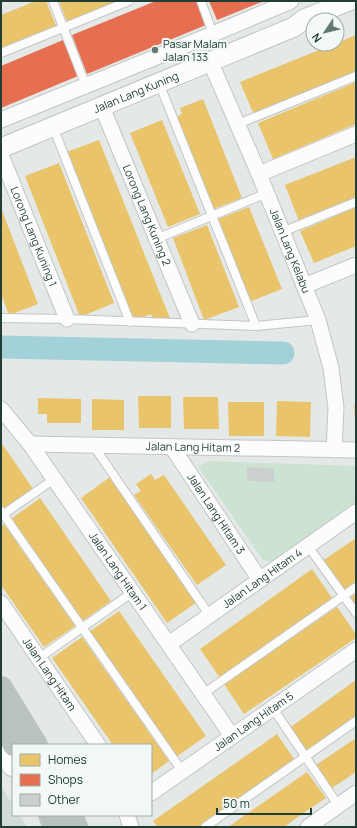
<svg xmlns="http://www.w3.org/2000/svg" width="357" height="828" font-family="Manrope,sans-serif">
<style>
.built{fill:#d1dbd7}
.green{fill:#cce3d3;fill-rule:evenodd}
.homes{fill:#e9c46a}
.shops{fill:#e76f51}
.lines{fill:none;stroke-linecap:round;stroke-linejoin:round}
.river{stroke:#a3d1d9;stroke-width:23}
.building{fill:#cbd0ce}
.service-casing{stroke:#c1c6c4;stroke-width:10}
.minor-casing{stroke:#c1c6c4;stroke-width:17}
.tertiary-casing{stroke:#c1c6c4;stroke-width:21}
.secondary-casing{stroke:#bfc7c4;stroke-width:24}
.motorway-casing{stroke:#bcc5c2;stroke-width:24}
.service{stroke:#fbfcfb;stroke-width:8}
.minor{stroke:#fbfcfb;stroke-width:15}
.tertiary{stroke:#fbfcfb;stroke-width:19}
.secondary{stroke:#fbfcfb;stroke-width:22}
.motorway{stroke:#bac2c0;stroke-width:22}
.poi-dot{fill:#657973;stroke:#f1f8f5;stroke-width:1.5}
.labels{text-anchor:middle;stroke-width:4;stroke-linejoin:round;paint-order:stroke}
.poi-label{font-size:11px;fill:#213d35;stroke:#f1f8f5;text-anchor:start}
.street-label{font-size:11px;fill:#213d35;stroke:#f1f8f5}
</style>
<rect width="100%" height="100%" fill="#e4e9e7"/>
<path class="built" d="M1,787L13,805V815H19L27,827H1Z"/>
<path class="green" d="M207,461L356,466V503L272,561L263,560L198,467ZM247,467L274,468V481H247Z"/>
<g class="homes">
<path d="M36,1H46L57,28L1,51V15Z"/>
<path d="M59,1H125L68,24Z"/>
<path d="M356,35V74L254,115L240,82L334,44H337V43Z"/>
<path d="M356,82V124L273,159L258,123Z"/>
<path d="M203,99L242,198L211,210L175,117L182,114L180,108Z"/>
<path d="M162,120L200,214L168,227L130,133Z"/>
<path d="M99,140L171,321H153L151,314L131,322L64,153Z"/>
<path d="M356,157V198L299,221L285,185Z"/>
<path d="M59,163L114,303L80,317L25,176Z"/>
<path d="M249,207L282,289L249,302L216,220Z"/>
<path d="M356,207V246L314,263L300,231Z"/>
<path d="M1,208L38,304L9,315L1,294Z"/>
<path d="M207,225L239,307L204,320L173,238Z"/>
<path d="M138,396H171V428H139Z"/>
<path d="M183,397H218L219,429H184Z"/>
<path d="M38,398L81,399V423H47V414H38Z"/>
<path d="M92,399L124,400V430H92Z"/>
<path d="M277,401L311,402L310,437L276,436Z"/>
<path d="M228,402H264V436H229Z"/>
<path d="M354,405H356V421H355Z"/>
<path d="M1,442L33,489L5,509L1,504Z"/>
<path d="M151,474L155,480L164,475L226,565L197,585L134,495L141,491L136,484Z"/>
<path d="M110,477L197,602L167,623L81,498Z"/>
<path d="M40,498L111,601L81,622L11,519Z"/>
<path d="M4,524L75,626L44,647L1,585V526Z"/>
<path d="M356,538V582L342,592L321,562Z"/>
<path d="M312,569L332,598L220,678L200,649Z"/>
<path d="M356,594V612L348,599Z"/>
<path d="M337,607L356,634V638L244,714L224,684Z"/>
<path d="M119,611L206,736L176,757L89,632Z"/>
<path d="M82,637L169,761L151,774V745H113L52,658Z"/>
<path d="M356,680V718L306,754L288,729Z"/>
<path d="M277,734L296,762L203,827H157L153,821Z"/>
<path d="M356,738V772L329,790L313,767Z"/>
<path d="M307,772L326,798L305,812L284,827H228Z"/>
</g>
<g class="shops">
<path d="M156,1H197L206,25L87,74L72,35Z"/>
<path d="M209,1H264L217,20Z"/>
<path d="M63,40L78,76L1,108V66Z"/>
</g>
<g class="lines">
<path class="river" d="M1,347L283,353"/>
</g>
<path class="building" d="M247,467L274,468V482L247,481Z"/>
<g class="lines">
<g class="service-casing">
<g id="service">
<path d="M53,1L86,86"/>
<path d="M201,1L213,34"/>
<path d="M1,53L129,1"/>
<path d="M159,83L256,326"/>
<path d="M238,124L356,76"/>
<path d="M53,127L130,322"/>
<path d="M282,232L356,202"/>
<path d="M156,239L267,193"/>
<path d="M1,318L67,319L256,326L318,320"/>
<path d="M93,445L210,616"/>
<path d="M1,511L182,771"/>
<path d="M1,516L54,479"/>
<path d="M308,546L356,613"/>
<path d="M39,658L133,592"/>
<path d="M203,694L356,587"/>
<path d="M272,707L338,805"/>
<path d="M205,827L356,721"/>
</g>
</g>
<g class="minor-casing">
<g id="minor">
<path id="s1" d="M210,61L259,174L318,320L331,368L336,408L334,450"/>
<path id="s2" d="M102,107L192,324"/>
<path d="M1,120L213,34L291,1"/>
<path id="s3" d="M1,155L67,319"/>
<path d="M259,174L356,134"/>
<path d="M304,286L356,265"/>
<path id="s4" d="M1,409L30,444L232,736"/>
<path id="s5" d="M30,444L356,450"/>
<path id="s6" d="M172,447L260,580"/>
<path id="s7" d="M1,603L98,745"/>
<path id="s8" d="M169,644L356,512"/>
<path id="s9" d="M151,793L356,650"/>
<path d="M127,815L131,827"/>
<path d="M308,827L356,793"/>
</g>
</g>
<g class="tertiary-casing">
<g id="tertiary">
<path id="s10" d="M1,148L294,27L304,19L349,1"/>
</g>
</g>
<g class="secondary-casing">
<path id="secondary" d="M1,745L13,765"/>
</g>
<g class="motorway-casing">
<g id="motorway">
<path d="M1,688L36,745"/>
<path d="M1,722L14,745"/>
<path d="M50,815L55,827"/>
<path d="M71,815L76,827"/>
</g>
</g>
<use href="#service" class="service"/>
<use href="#minor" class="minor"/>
<use href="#tertiary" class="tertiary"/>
<use href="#secondary" class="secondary"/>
<use href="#motorway" class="motorway"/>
</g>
<circle class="poi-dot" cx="155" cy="50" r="4"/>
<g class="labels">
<g class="poi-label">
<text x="163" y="48">Pasar Malam<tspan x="163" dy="13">Jalan 133</tspan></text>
</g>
<g class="street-label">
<text dy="4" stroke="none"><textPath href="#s10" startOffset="146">Jalan Lang Kuning</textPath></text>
<text dy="4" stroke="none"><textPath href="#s2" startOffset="117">Lorong Lang Kuning 2</textPath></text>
<text dy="4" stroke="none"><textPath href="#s3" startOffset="88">Lorong Lang Kuning 1</textPath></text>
<text dy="4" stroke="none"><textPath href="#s1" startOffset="206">Jalan Lang Kelabu</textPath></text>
<text dy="4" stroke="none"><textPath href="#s5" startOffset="163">Jalan Lang Hitam 2</textPath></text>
<text dy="4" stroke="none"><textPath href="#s6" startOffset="80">Jalan Lang Hitam 3</textPath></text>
<text dy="4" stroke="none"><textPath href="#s4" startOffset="200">Jalan Lang Hitam 1</textPath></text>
<text dy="4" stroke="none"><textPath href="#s8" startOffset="114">Jalan Lang Hitam 4</textPath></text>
<text dy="4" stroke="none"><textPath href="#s7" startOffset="86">Jalan Lang Hitam</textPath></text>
<text dy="4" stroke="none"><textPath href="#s9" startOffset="125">Jalan Lang Hitam 5</textPath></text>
</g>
</g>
<rect width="357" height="828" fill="none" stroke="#213d35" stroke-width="4"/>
<rect x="12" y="744" width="140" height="72" fill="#f1f8f5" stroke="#9eada8"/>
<rect x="20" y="754" width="20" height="12" fill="#e9c46a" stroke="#9eada8"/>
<text x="48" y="764" font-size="12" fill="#213d35">Homes</text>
<rect x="20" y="774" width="20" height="12" fill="#e76f51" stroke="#9eada8"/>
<text x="48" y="784" font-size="12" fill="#213d35">Shops</text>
<rect x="20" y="794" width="20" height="12" fill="#cbd0ce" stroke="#9eada8"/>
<text x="48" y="804" font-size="12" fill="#213d35">Other</text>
<g transform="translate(325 32) rotate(235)"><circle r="19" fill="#f1f8f5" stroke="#9eada8"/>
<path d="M0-3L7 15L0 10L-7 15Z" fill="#657973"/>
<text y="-6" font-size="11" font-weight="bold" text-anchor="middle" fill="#213d35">N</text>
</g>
<path d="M217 808v6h94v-6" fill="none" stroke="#213d35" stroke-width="2"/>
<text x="223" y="808" font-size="12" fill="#213d35" stroke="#f1f8f5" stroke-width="3" paint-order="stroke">50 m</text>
</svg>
